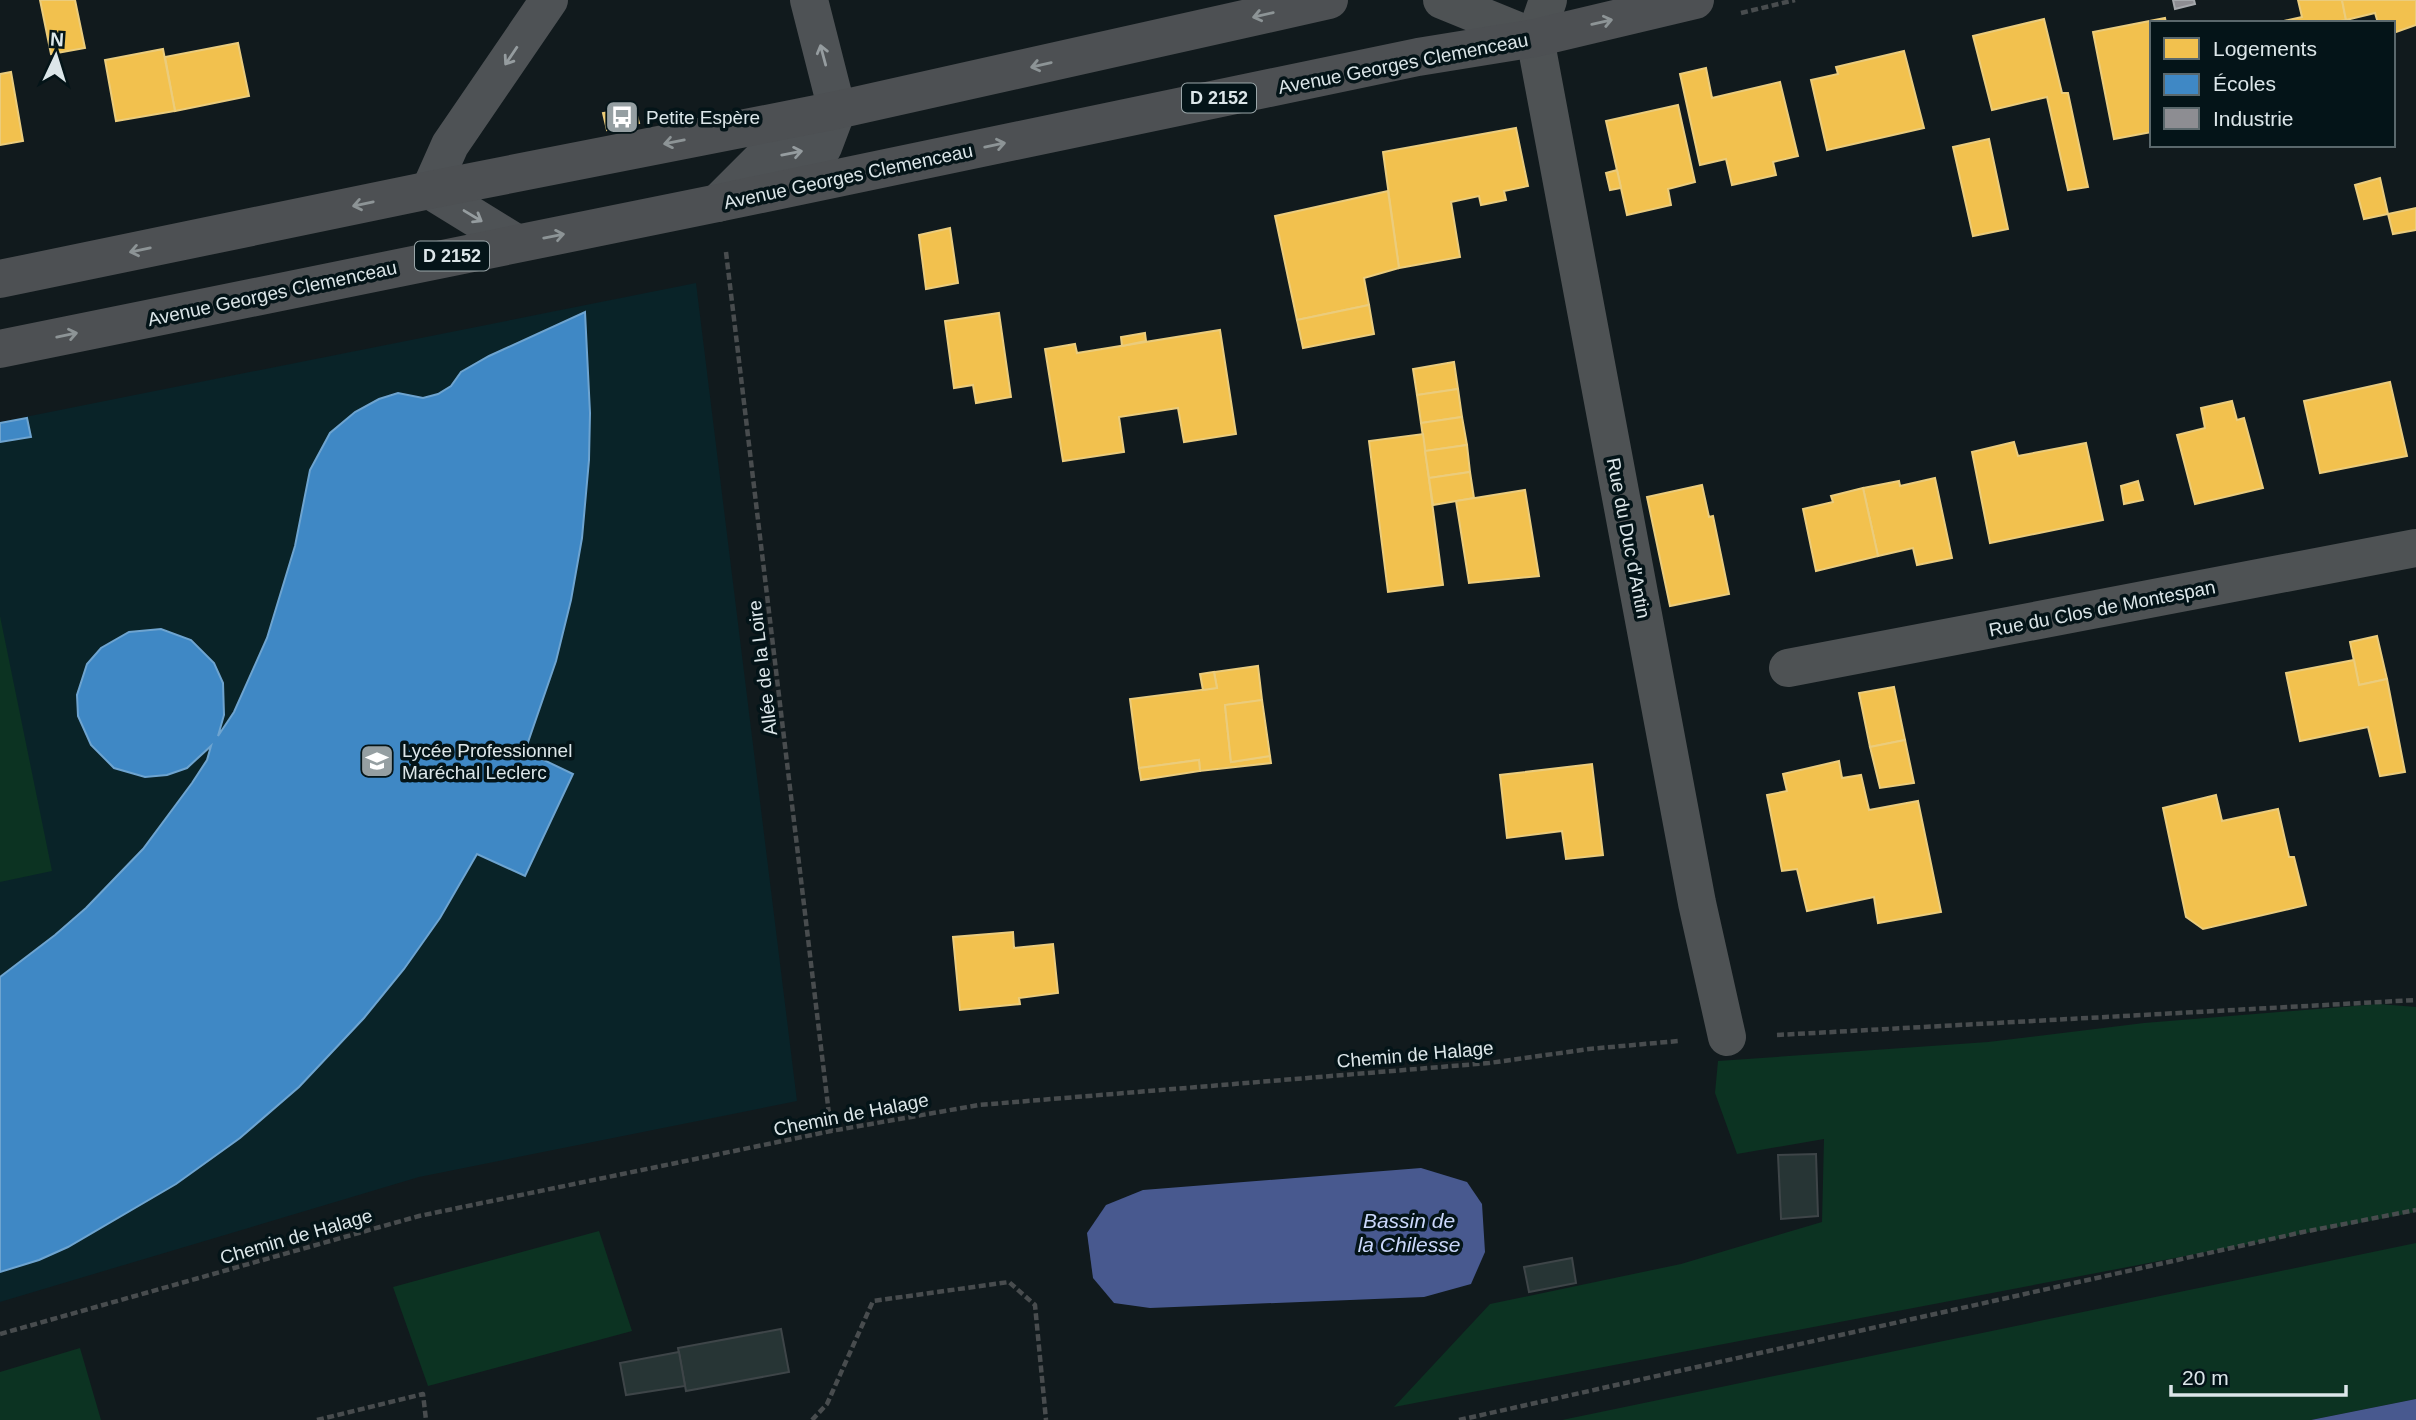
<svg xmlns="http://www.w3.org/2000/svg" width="2416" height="1420" font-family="Helvetica,sans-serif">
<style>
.built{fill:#092328}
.green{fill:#0c3322}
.water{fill:#48598f}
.homes{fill:#f2c14e;stroke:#ebcc7c;stroke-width:2}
.schools{fill:#3f88c5;stroke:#6ea4d0;stroke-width:2}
.industry{fill:#8d8d92;stroke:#a5a8ac;stroke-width:2}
.building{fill:#273535;stroke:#3e4548;stroke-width:2}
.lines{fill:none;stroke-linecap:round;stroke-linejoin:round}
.path{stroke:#484c4e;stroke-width:4.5;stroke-dasharray:7 3.5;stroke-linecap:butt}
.street{stroke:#4e5254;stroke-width:38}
.secondary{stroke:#4e5255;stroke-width:38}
.primary{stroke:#4d5053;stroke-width:38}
.oneway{stroke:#8d9496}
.oneway2{stroke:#959c9f}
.labels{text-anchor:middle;stroke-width:7;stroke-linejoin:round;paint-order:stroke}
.shield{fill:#041418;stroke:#9ba7aa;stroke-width:2}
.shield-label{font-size:18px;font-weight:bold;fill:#dce6e9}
.street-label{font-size:19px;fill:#dce6e9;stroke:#041418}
.poi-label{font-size:19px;fill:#dce6e9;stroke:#041418;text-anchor:start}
.water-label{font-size:21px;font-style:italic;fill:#cbd8fb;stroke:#041418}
</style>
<rect width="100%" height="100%" fill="#111a1d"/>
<path class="built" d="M696,283L797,1101L419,1177L0,1302V422Z"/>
<g class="green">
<path d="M0,616L52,871L0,882Z"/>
<path d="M2379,1004L2416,1007V1212L1394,1407L1490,1304L1681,1264L1822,1222L1824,1139L1737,1154L1715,1093L1718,1061L1988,1042L2144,1023Z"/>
<path d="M599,1231L632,1331L428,1386L393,1287Z"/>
<path d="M2416,1243V1399L2311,1420H1562Z"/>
<path d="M80,1348L101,1420H0V1372Z"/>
</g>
<g class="water">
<path d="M1421,1168L1467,1182L1482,1204L1485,1252L1471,1284L1424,1297L1150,1308L1114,1303L1093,1278L1087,1233L1106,1205L1143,1190Z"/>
<path d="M2416,1399V1420H2311Z"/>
</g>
<g class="homes">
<path d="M40,0H75L85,48L51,54Z"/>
<path d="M2298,0H2342L2346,20L2329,23H2275L2302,17Z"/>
<path d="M2342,0H2416V25L2393,33V23H2378L2375,13L2346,20Z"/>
<path d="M2165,18L2166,23H2152V132L2114,139L2093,32Z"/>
<path d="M2044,19L2062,93H2068L2088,187L2068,190L2047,97L1992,110L1973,36Z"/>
<path d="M238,43L249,96L175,111L165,57Z"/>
<path d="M163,49L175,111L116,121L105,60Z"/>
<path d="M1904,51L1924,128L1827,150L1811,80L1838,74L1836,67Z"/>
<path d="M1706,68L1712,98L1780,82L1798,156L1773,162L1776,175L1732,185L1726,159L1700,165L1680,74Z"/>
<path d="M11,72L23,141L0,145V74Z"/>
<path d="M1678,105L1695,182L1668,189L1671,205L1627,215L1606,121Z"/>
<path d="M635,108L639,123L607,130L603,113Z"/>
<path d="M1516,128L1528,186L1504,191L1506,200L1481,205L1479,196L1451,202L1460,257L1399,268L1383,152Z"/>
<path d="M1989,139L2008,229L1973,236L1953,147Z"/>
<path d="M1617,170L1621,188L1610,190L1606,173Z"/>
<path d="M2380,178L2388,214L2364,219L2355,185Z"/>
<path d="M1388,191L1399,268L1364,278L1369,305L1297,320L1275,216Z"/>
<path d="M2416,208V230L2393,234L2388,214Z"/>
<path d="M950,228L958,283L926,289L919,235Z"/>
<path d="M1369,305L1374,334L1303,348L1297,320Z"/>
<path d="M999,313L1011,397L976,403L973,385L954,388L945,321Z"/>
<path d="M1220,330L1236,434L1184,442L1178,408L1119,417L1124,452L1063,461L1045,349L1075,344L1077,353Z"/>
<path d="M1145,333L1146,341L1122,346L1121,337Z"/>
<path d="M1454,362L1458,389L1417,395L1413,369Z"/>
<path d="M2390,382L2407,456L2320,473L2304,401Z"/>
<path d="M1458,389L1462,417L1421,423L1417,395Z"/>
<path d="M2232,401L2237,420L2244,418L2263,488L2195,504L2177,435L2205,428L2201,408Z"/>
<path d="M1462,417L1467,445L1425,451L1421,423Z"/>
<path d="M1423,434L1443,585L1388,592L1369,441Z"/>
<path d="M2014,442L2018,456L2086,443L2103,520L1990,543L1972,452Z"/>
<path d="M1467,445L1470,472L1429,478L1425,451Z"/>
<path d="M1470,472L1474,498L1433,505L1429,478Z"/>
<path d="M1935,478L1952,558L1917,565L1913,548L1878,556L1863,488L1899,481L1900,486Z"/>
<path d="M2138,481L2143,500L2124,504L2121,486Z"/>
<path d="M1702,485L1709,517L1713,516L1729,594L1670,606L1647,497Z"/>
<path d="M1863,488L1878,556L1816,571L1803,509L1833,502L1831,496Z"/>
<path d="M1525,490L1539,576L1469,583L1456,501Z"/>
<path d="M2377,636L2387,679L2359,685L2350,642Z"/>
<path d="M2354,660L2359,685L2387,679L2405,772L2380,776L2368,727L2300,741L2286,673Z"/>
<path d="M1258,666L1262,700L1225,705L1231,762L1270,756L1271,763L1200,771L1199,760L1139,768L1130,699L1217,688L1214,672Z"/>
<path d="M1214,672L1217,688L1203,690L1200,674Z"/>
<path d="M1894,687L1905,740L1870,747L1859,693Z"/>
<path d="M1262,700L1270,756L1231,762L1225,705Z"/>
<path d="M1905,740L1914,783L1880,788L1870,747Z"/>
<path d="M1199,760L1200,771L1141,780L1139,768Z"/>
<path d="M1839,761L1842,778L1861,775L1869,810L1918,801L1941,912L1878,923L1874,897L1807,911L1797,869L1782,871L1767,795L1787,791L1783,774Z"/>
<path d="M1592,764L1603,855L1566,859L1562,831L1507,838L1500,775Z"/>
<path d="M2216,795L2222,821L2278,809L2289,857H2294L2306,905L2203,929L2186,917L2163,808Z"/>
<path d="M1013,932L1014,948L1053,944L1058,993L1019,998L1020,1004L960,1010L953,937Z"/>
</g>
<g class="schools">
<path d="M585,312L590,413L589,460L582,538L571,600L556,661L525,751L573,774L525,876L477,854L440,918L404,969L364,1018L299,1087L240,1138L176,1184L68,1247L39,1260L0,1272V977L55,935L86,908L143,849L192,783L207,760L211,746L187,768L167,775L145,777L114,768L91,745L78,716L77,695L87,664L101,648L129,632L161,629L191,640L214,663L223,683L224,715L218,736L234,712L267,638L295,546L310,470L330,433L355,412L379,399L398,393L423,398L438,394L451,386L461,372L489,356Z"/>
<path d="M27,418L31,437L0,442V423Z"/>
</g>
<path class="industry" d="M2173,0H2194L2195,4L2175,9Z"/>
<g class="building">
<path d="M1816,1154L1818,1216L1781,1219L1778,1155Z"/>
<path d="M1572,1258L1576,1283L1529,1292L1524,1267Z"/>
<path d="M781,1329L789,1372L686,1391L678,1348Z"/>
<path d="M679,1352L685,1386L626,1395L620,1363Z"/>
</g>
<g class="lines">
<g class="path">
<path d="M1741,13L1795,0"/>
<path d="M726,252L831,1131"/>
<path d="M1777,1035L2416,1000"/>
<path d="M0,1334L419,1216L831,1131L979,1105L1489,1063L1589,1049L1678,1041"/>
<path d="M317,1420L423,1394L426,1420"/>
<path d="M812,1420L827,1404L873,1301L1009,1282L1035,1305L1046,1420"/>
<path d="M1459,1420L2303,1232L2416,1210"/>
</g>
<g class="street">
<path d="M1442,0L1535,38"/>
<path d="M1548,0L1535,38L1697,903L1727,1037"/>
<path d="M1788,668L2416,548"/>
</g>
<g class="secondary">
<path d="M718,203L763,158L823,147L837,110L809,0"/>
<path d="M516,243L430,190L450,145L549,0"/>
</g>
<g class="primary">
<path d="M0,279L430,190L837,110L1329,0"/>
<path d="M0,349L718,203L1418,57L1535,38L1695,0"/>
</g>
</g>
<defs><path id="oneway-shaft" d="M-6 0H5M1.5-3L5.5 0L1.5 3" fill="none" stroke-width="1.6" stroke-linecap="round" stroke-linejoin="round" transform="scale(1.75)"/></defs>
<g class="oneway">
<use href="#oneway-shaft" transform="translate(1263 15) rotate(167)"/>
<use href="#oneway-shaft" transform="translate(1602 22) rotate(-13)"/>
<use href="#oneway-shaft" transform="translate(1041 65) rotate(167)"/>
<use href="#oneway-shaft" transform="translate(674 142) rotate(169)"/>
<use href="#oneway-shaft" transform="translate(995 145) rotate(-12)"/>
<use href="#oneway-shaft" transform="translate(363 204) rotate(168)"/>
<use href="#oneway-shaft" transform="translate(554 236) rotate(-11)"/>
<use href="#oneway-shaft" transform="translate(140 250) rotate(168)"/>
<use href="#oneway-shaft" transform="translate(67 335) rotate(-12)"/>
</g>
<g class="oneway2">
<use href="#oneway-shaft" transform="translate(823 55) rotate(-105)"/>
<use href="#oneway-shaft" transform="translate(511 56) rotate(124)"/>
<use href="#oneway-shaft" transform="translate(792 153) rotate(-11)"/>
<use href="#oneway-shaft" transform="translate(473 216) rotate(31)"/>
</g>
<defs>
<g id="bus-square" transform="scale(1.75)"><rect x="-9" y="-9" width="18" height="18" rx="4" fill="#959fa2" stroke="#041418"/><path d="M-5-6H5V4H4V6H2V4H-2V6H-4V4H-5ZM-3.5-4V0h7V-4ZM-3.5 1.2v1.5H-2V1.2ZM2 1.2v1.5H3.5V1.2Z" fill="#fff"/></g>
<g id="school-square" transform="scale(1.75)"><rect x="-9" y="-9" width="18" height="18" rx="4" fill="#959fa2" stroke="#041418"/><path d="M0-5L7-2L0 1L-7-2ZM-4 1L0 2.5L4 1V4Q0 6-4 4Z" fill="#fff"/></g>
</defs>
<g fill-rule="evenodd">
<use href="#bus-square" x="622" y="117"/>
<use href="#school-square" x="377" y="761"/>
</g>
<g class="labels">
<g class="shield">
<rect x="1182" y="83.5" width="74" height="29" rx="5"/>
<rect x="415" y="241.5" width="74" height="29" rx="5"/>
</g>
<g class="shield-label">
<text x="1219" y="104">D 2152</text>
<text x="452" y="262">D 2152</text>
</g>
<g class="street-label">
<text transform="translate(1403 63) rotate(-11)" y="7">Avenue Georges Clemenceau</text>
<text transform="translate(848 176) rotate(-12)" y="7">Avenue Georges Clemenceau</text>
<text transform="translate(272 293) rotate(-12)" y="7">Avenue Georges Clemenceau</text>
<text transform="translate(1629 538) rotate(79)" y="7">Rue du Duc d'Antin</text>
<text transform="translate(2102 608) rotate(-11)" y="7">Rue du Clos de Montespan</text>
<text transform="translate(762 668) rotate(-97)" y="7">Allée de la Loire</text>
<text transform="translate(1415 1054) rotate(-5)" y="7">Chemin de Halage</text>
<text transform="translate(851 1114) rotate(-11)" y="7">Chemin de Halage</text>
<text transform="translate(296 1236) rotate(-16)" y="7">Chemin de Halage</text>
</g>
<g class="poi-label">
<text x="646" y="124">Petite Espère</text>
<text x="402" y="757">Lycée Professionnel<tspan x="402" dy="22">Maréchal Leclerc</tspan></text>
</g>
<g class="water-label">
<text x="1409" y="1228">Bassin de<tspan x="1409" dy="24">la Chilesse</tspan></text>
</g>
</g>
<rect x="2150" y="21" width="245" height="126" fill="#041418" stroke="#5a686c" stroke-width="2"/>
<rect x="2164" y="38" width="35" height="21" fill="#f2c14e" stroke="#5a686c" stroke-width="2"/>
<text x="2213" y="56" font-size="21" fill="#dce6e9">Logements</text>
<rect x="2164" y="74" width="35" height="21" fill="#3f88c5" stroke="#5a686c" stroke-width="2"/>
<text x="2213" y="91" font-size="21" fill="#dce6e9">Écoles</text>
<rect x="2164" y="108" width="35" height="21" fill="#8d8d92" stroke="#5a686c" stroke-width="2"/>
<text x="2213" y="126" font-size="21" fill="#dce6e9">Industrie</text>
<g transform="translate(56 56) rotate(4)" stroke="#041418" stroke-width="5" paint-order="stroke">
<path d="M0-5L12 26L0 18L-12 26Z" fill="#dce6e9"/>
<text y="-10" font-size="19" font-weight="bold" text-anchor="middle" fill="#dce6e9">N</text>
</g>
<path d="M2171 1385v10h175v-10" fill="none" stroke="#dce6e9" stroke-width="3.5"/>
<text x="2182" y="1385" font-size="21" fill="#dce6e9" stroke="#041418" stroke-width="5" paint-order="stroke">20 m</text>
</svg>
